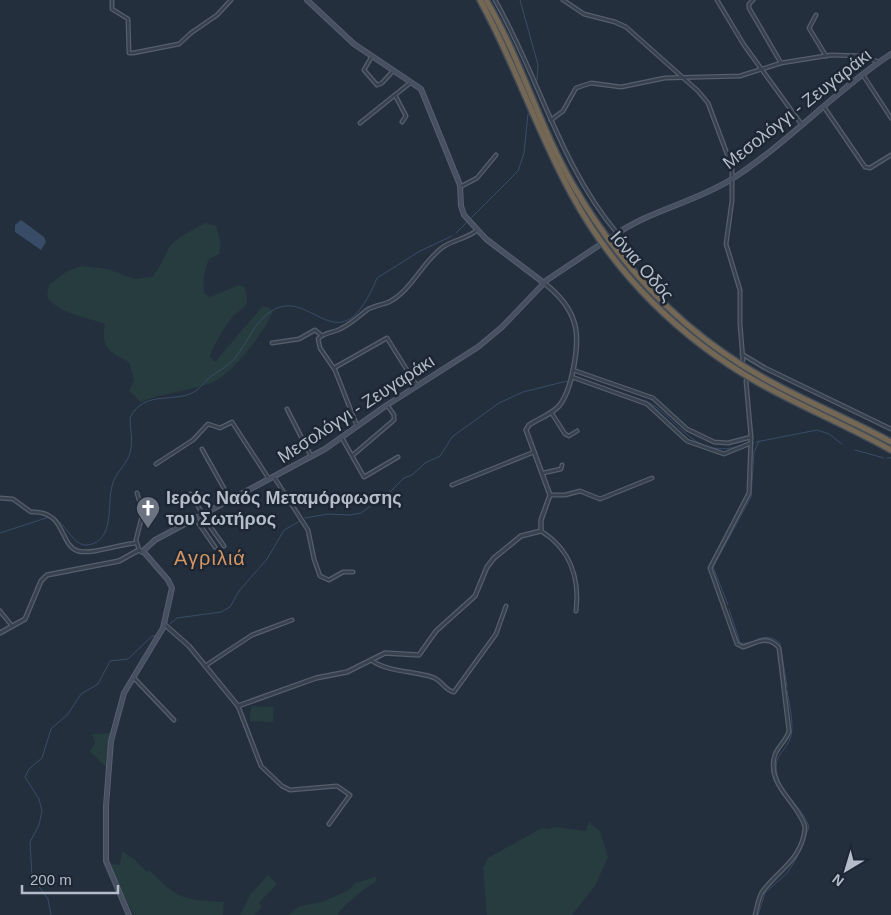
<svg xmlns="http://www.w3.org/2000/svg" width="891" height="915" font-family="Arial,sans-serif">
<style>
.green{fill:#263c3f}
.water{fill:#394c67}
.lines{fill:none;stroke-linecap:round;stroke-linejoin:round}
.stream{stroke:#394c67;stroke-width:1}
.minor-tunnel{stroke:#3a4453;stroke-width:2.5;stroke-dasharray:2.5 1;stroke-linecap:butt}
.minor-casing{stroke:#565f6c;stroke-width:5}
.tertiary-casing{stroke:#565f6c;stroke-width:5.5}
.secondary-casing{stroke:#565f6c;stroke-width:6}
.motorway-casing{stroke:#434c59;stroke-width:8}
.minor{stroke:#38414e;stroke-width:2.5}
.tertiary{stroke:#38414e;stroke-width:3}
.secondary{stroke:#465061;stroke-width:4}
.motorway{stroke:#746855;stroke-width:5}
.labels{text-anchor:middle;stroke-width:5;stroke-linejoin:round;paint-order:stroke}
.street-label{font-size:18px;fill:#b4bcc9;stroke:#1d2633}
.poi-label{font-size:18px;font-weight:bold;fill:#b4bcc9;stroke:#1d2633;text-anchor:start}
.quarter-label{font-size:20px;letter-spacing:1px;fill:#d59563;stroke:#1d2633}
</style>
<rect width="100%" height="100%" fill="#242f3e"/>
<g class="green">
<path d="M206,223L216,226L221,243L219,254L209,259C204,271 202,282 205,294L210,297L239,285L244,287C253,308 241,307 231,319C225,326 211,350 210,357L215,362L262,307H268L273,311C265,332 232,375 211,383C188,392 163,392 141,402L129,391L134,380L129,362C108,351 101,348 105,324C84,316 61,315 47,297L49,285L66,272L81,266L108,269L134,279L152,277C161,267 163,258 170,246C174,240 198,226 206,223Z"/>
<path d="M251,706L274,707L273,722L250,721Z"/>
<path d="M111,733L107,768L90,751L95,743L92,734Z"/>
<path d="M589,822L600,831L608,857L595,886L572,915H487L483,868L488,858L542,828L548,829L555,827L586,831Z"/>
<path d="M122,851L134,859L147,872L149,870C177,899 184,900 224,902L223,915H134L108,864L120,865Z"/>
<path d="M268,875L277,884L259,903L262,907L255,915H240L250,895Z"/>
<path d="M376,877V882C368,885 340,908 338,915H288L300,906L322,902L349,890L355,883Z"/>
</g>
<path class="water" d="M21,220L44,237L46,242L41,250L15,232V225Z"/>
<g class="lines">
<g class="stream">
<path d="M520,0L538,65L537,80"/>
<path d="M456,233L518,171L524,153L528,114"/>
<path d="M627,395C636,398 645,400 653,405C683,425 695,459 741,446"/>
<path d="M756,442L817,430L829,434L842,444"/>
<path d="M855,450L884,458"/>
<path d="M887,458H891"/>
<path d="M53,517C65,522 73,547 88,545C115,541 107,504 112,486C114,475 125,466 129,456C134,444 130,430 130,418C144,388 177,405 197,390C201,387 204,382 208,379C216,372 227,367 235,358C248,342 255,319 275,309C314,290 340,368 377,278L420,251L452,236"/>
<path d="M305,518L328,514L350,515L361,513L391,491L404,478L412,475L425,463L440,456L452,437L499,403L523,392L567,381"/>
<path d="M0,533L49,517"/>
<path d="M728,605L713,567L751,497L754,452L759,441"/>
<path d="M729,609L740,643C755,646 762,629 780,643L787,687"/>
<path d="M170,624L177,618L221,612L230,607L239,591L267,559L284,530L300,521"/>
<path d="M51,915L48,899L32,877L30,842L39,825L42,811L39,799L25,777L29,769L42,758L51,729L68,714L81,694L98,684L110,661L128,659L152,636H156"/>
<path d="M758,915L765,893L787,873L796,859L809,827C803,808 784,796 778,778C771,755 786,753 791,736C794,722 789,704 787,690"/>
</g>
<path class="minor-tunnel" d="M743,360L746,381"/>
<g class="minor-casing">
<g id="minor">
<path d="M495,0C539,77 560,165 617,233"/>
<path d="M563,0L584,14L615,22L626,27L698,91L708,103L732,167V201L726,244L740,290V324L743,360"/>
<path d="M717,0L744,45L802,125"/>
<path d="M753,0L749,4V8L781,63"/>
<path d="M112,1V9L128,19L129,53H133L179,44L191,33L217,15L231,0"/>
<path d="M816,15L809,28L826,56"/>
<path d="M372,56L364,70L377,85L382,83L393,71"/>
<path d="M863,75L891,118"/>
<path d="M395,95L406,116L402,122"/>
<path d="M824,107L865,167L870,168L891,155"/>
<path d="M551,120L563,111L576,88L591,83L621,87L665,78L740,76L781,63L831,55L864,56L878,62"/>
<path d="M360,123L410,83"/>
<path d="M460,187L477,178L496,155"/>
<path d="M272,343L299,339L315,330L321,335"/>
<path d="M742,354L765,368L891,429"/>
<path d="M334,368L387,338L417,386"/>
<path d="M573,370L653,398L687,429L714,442L728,443L751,437"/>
<path d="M572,377L647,404L687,441L724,454L751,443"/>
<path d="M746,381L751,437L749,493L710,568L737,644L743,647C756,643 768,634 779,648L789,731C786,742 776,747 774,758C768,787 798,802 805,827C803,859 778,870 762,892C758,899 757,908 755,915"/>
<path d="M287,409L311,456"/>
<path d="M551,412L565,434L569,436L577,431"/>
<path d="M357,426L335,370L320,348L318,339C324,332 334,333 342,328C352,323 358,317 367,310C373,306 382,305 389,302C412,290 422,262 443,247C453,240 471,237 477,230"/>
<path d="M342,438L364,477L398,457"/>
<path d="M202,449L230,499"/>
<path d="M353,455L394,420V415L387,405"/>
<path d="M156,464L193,440L208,424L220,428L232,422L269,479"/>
<path d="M543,473L561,469L562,465"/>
<path d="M274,477L308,530L314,559L320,576L329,580L343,572H353"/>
<path d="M452,485L534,452"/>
<path d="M137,493L143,512L136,540L139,550"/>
<path d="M190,494L203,514"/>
<path d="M550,495H565L580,491L600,499L652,478"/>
<path d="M0,498L13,499L31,512C66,510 59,545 78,551C91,555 120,544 136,543"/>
<path d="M202,515L224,546"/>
<path d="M195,518L215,547"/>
<path d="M541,531C570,549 580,578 576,611"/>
<path d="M0,611L12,626"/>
<path d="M371,660C387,672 413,671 432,677C441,679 445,691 454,692L496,634L506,606"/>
<path d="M205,666L252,635L292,620"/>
<path d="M134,678L174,720"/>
<path d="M238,706L261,766L282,786L290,790L337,786L350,795L329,824"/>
</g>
</g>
<g class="tertiary-casing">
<g id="tertiary">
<path d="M164,624L189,646L238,706L316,678L347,672L385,653L419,655L436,631L475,596L487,567L494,558L521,536L541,531V520L550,495L526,430L529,425C538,419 550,415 558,407C572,392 581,341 574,322C569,305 557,293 544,283"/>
<path d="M0,633L25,619L41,581L47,575L119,561L139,550L142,552"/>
</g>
</g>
<g class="secondary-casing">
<g id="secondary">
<path d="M307,0L354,44L421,89L460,185L461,206L464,215L486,239L544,283"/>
<path d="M612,237C649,210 694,203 732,179C789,142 835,91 891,54"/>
<path d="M129,915L106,861V806L111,741L124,693L163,628L172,588L168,580L143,551L155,540L325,449L387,405L478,347L502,327L547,280L598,246"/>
</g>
</g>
<g class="motorway-casing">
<g id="motorway">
<path d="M480,0C515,63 537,132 572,195C615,274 681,339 759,383C802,407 848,426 891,450"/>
<path d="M486,0C521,59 539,126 573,185C619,265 682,332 762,377C804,401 849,419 891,442"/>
</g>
</g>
<use href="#minor" class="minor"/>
<use href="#tertiary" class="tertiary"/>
<use href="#secondary" class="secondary"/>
<use href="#motorway" class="motorway"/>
</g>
<defs>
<g id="church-pin" transform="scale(1.25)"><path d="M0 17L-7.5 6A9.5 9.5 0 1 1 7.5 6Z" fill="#6b7280" stroke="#1d2633"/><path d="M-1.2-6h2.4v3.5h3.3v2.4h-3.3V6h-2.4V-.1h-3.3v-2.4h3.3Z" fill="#fff"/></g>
</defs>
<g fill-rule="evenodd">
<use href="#church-pin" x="148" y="508"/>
</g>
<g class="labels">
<g class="street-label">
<text transform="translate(797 109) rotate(-38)" y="6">Μεσολόγγι - Ζευγαράκι</text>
<text transform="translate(642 266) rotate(49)" y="6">Ιόνια Οδός</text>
<text transform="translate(356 409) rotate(-33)" y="6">Μεσολόγγι - Ζευγαράκι</text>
</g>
<g class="poi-label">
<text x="166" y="504">Ιερός Ναός Μεταμόρφωσης<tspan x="166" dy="21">του Σωτήρος</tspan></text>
</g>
<g class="quarter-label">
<text x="210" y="565">Αγριλιά</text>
</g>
</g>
<g transform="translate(846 870) rotate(218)" stroke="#1d2633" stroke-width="4" paint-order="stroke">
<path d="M0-4L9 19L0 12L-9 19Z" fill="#b4bcc9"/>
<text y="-8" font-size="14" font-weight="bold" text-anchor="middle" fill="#b4bcc9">N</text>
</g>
<path d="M22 885v8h96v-8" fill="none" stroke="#b4bcc9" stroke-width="2.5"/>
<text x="30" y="885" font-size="15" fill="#b4bcc9" stroke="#1d2633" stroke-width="4" paint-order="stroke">200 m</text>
</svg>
